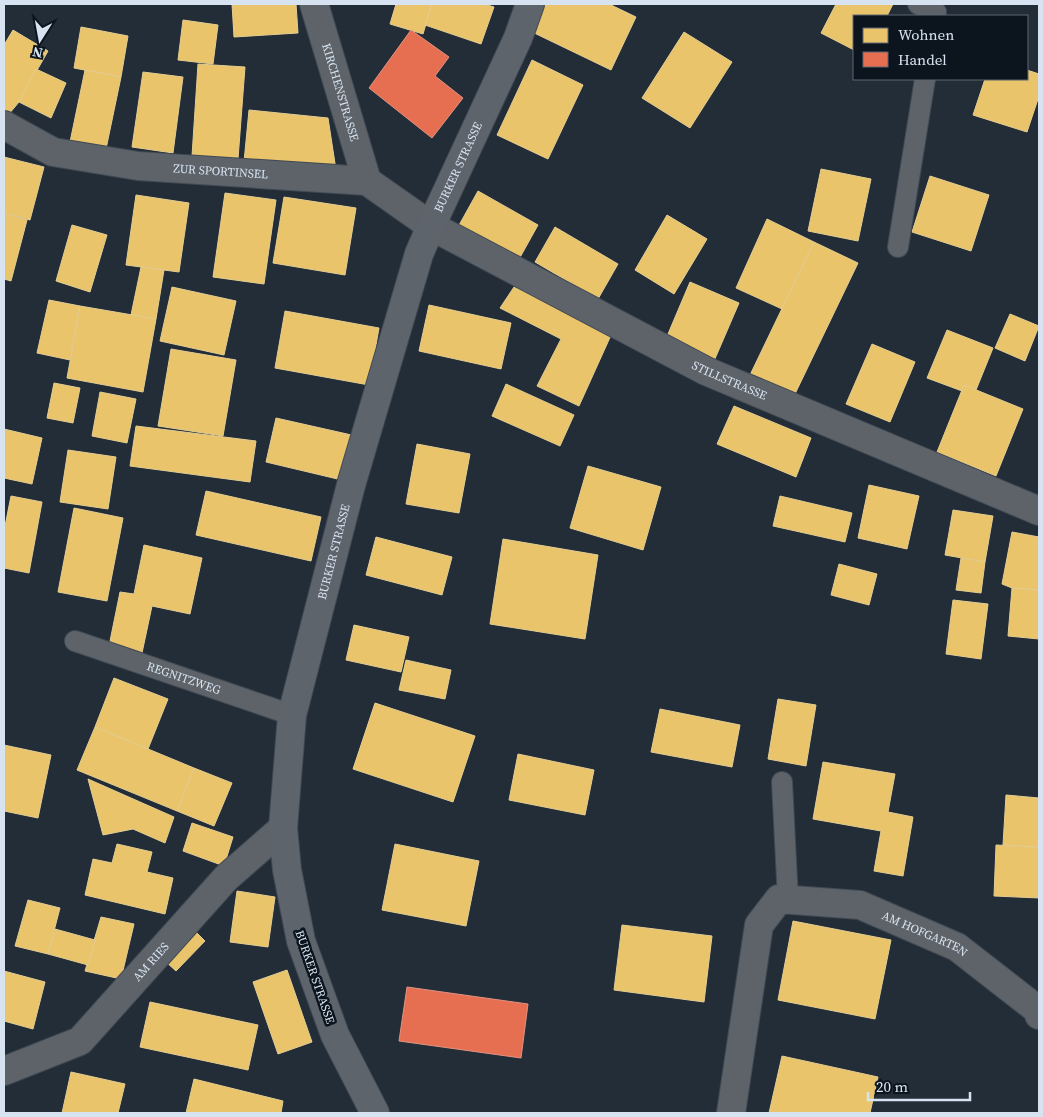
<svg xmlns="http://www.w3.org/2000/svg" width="1043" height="1117" font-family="'Source Serif 4',serif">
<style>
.homes{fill:#e9c46a;stroke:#e4cd92}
.shops{fill:#e76f51;stroke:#e29281}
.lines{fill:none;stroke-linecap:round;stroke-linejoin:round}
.service-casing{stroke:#414a54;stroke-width:22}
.minor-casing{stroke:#414a54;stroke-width:30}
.secondary-casing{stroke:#414a54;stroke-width:30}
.service{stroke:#5d6368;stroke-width:20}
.minor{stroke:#5d6368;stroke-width:28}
.secondary{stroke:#5e646c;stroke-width:28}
.labels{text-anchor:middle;stroke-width:5;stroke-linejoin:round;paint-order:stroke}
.street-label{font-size:12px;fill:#d7e3f1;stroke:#0c151e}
</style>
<rect width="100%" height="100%" fill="#222d38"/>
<g class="homes">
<path d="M232,4H296L298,33L234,37Z"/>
<path d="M396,4H432L423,34L390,24Z"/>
<path d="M432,4H484L494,7L481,44L425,25Z"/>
<path d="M541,4H609L636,17L611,70L528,30Z"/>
<path d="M836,4H893L887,16H854V50L821,33Z"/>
<path d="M183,20L218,25L213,64L178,60Z"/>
<path d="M81,27L128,36L121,77L74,68Z"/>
<path d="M13,30L48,51L19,102L9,114L4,111V45Z"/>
<path d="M684,32L732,62L690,128L642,98Z"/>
<path d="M532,60L583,85L548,159L497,135Z"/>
<path d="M198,64L245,67L238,159L192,156Z"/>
<path d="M36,69L66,83L51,118L19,102Z"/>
<path d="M85,70L121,77L106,149L70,142Z"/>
<path d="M1027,70L1039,74V96L1027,132L973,115L985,79H1027Z"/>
<path d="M143,72L183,77L173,153L132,147Z"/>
<path d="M249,110L328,118L336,170L244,162Z"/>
<path d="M4,157L44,167L30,220L4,213Z"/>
<path d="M821,169L871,179L858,241L808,231Z"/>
<path d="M930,176L989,195L971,251L912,232Z"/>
<path d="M478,191L538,225L518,261L458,227Z"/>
<path d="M225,193L276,200L264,284L213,277Z"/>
<path d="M136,195L189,203L179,272L126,265Z"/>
<path d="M284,197L356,208L345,275L273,263Z"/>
<path d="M4,213L27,220L11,281L4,279Z"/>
<path d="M667,215L707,239L674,294L635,270Z"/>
<path d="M767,219L814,242L782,309L736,288Z"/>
<path d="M72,225L107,235L90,292L56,281Z"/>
<path d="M555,227L618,264L598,299L535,262Z"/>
<path d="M814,242L858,263L794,396L750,375Z"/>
<path d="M141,267L164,270L156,319L131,315Z"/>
<path d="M690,282L739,303L714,361L665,341Z"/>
<path d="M172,287L236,301L224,355L160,341Z"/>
<path d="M514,287L612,333L579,406L537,386L561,339L500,308Z"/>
<path d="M49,300L80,306L70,360L37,353Z"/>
<path d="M429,305L511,323L501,369L419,351Z"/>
<path d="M80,306L156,319L143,392L67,378Z"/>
<path d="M285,311L379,328L369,385L275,368Z"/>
<path d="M1010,314L1039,326L1025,361L995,348Z"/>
<path d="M947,330L993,348L976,390L964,385L962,391L927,378Z"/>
<path d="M872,344L915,362L890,422L846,404Z"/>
<path d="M171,349L236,360L223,436L158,426Z"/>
<path d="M54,383L80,388L73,423L47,418Z"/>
<path d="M506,384L574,415L560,446L492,416Z"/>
<path d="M964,385L1023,409L996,476L937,452Z"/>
<path d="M100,392L136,399L127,443L92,436Z"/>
<path d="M734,406L811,438L796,477L717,444Z"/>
<path d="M276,418L356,436L346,481L266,462Z"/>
<path d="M136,426L256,441L250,482L130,466Z"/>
<path d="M4,429L42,438L32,484L4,478Z"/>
<path d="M417,444L470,454L459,513L406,504Z"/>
<path d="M68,450L116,457L108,509L60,502Z"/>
<path d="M588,466L661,487L643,550L570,528Z"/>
<path d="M869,485L919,496L907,549L858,538Z"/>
<path d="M206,491L321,517L311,561L196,535Z"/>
<path d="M11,496L42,502L29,573L4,568V526H5Z"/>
<path d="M780,496L852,513L845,542L773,526Z"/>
<path d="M74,508L123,518L107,601L58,592Z"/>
<path d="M953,510L993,516L985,562L945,555Z"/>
<path d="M1012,532L1039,537V590L1012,588L1002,584Z"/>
<path d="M376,537L452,557L442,595L366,575Z"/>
<path d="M503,539L598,555L585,639L490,624Z"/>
<path d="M144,545L202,558L190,614L152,606L142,653L109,646L120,592L134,594Z"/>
<path d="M961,558L985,562L981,593L956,590Z"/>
<path d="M839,564L877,574L869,605L831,595Z"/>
<path d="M1012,588L1039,590V639L1008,636Z"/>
<path d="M953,600L988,604L981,659L946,654Z"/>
<path d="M354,625L409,637L401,672L346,660Z"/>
<path d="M406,660L451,670L445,699L399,690Z"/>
<path d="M114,678L168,699L148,749L95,727Z"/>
<path d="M778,699L816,705L806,766L768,759Z"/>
<path d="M375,703L475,736L453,802L353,769Z"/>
<path d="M660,709L740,725L732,767L651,752Z"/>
<path d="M95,727L194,768L177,811L77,770Z"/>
<path d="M4,745L51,755L38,818L4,811Z"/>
<path d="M518,754L594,770L585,815L509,800Z"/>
<path d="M823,762L895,774L888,812L913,817L903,876L874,871L881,831L813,819Z"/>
<path d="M194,768L232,783L214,826L177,811Z"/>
<path d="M88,779L174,817L165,843L133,829L103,835Z"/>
<path d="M1006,795L1039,798V847L1003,845Z"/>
<path d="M192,823L233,837L224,866L183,851Z"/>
<path d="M117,844L152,852L147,872L173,878L165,914L85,895L93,859L112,863Z"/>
<path d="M395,844L479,861L466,926L382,910Z"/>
<path d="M996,845L1039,847V898L994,896Z"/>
<path d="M237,891L275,897L268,947L230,942Z"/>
<path d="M28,900L60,908L48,954L15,946Z"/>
<path d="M101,917L134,924L121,979L85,971Z"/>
<path d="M793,921L891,940L875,1019L778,1000Z"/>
<path d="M622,925L712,936L704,1002L614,990Z"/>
<path d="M55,929L95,940L88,965L48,954Z"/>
<path d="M195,931L205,941L176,971L166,962Z"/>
<path d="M287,970L312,1042L278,1054L253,982Z"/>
<path d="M4,971L45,982L33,1029L4,1021Z"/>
<path d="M150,1002L258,1025L248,1070L140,1047Z"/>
<path d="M782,1056L878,1077L870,1113H769Z"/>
<path d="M71,1072L125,1084L118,1113H62Z"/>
<path d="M194,1079L283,1101L281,1113H186Z"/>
</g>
<g class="shops">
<path d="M411,30L449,57L435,76L463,98L432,138L369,88Z"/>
<path d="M407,987L528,1004L521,1058L399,1041Z"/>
</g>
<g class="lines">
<g class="service-casing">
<g id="service">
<path d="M918,4L936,12L935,16"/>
<path d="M898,247L925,79"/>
<path id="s1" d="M75,641L292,715"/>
<path d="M782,782L788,900"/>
</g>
</g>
<g class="minor-casing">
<g id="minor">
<path id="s2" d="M314,4L367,181"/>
<path id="s3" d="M4,125L53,152L138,166L367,181L431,226L706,371L1039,511"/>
<path id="s4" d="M4,1071L80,1041L226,878L283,828"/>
<path id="s5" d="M731,1113L759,925L779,899L860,905L957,947L1038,1010L1039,1015"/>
</g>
</g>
<g class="secondary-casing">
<g id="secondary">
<path id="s6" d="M375,1113L335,1035L301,941L287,870L283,828L292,715L351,485L419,254L431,226L518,38L530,4"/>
</g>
</g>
<use href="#service" class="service"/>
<use href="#minor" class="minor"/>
<use href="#secondary" class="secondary"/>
</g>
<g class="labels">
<g class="street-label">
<text dy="4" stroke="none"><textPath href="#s2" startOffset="92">KIRCHENSTRASSE</textPath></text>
<text dy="4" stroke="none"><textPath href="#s6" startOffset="989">BURKER STRASSE</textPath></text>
<text dy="4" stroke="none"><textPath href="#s3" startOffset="225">ZUR SPORTINSEL</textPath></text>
<text dy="4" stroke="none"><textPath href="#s3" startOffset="786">STILLSTRASSE</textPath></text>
<text dy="4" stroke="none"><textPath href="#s6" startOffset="584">BURKER STRASSE</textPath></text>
<text dy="4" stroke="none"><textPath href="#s1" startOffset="115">REGNITZWEG</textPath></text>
<text dy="4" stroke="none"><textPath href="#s5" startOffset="375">AM HOFGARTEN</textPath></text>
<text dy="4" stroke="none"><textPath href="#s4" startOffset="188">AM RIES</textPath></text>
<text transform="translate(315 977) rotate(71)" y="4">BURKER STRASSE</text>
</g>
</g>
<rect width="1043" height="1117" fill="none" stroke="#d7e3f1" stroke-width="10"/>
<rect x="853" y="15" width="175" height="65" fill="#0c151e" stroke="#5d6772"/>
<rect x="863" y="28" width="25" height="15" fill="#e9c46a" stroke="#5d6772"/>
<text x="898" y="40" font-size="15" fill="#d7e3f1">Wohnen</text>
<rect x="863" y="52" width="25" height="15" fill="#e76f51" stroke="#5d6772"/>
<text x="898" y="65" font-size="15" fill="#d7e3f1">Handel</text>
<g transform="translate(40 40) rotate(191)" stroke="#0c151e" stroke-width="4" paint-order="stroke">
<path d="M0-4L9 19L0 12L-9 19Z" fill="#d7e3f1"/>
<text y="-8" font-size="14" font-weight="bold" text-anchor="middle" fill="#d7e3f1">N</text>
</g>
<path d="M868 1092v8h102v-8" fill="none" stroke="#d7e3f1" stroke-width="2.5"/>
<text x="876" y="1092" font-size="15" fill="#d7e3f1" stroke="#0c151e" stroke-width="4" paint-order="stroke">20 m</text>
</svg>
